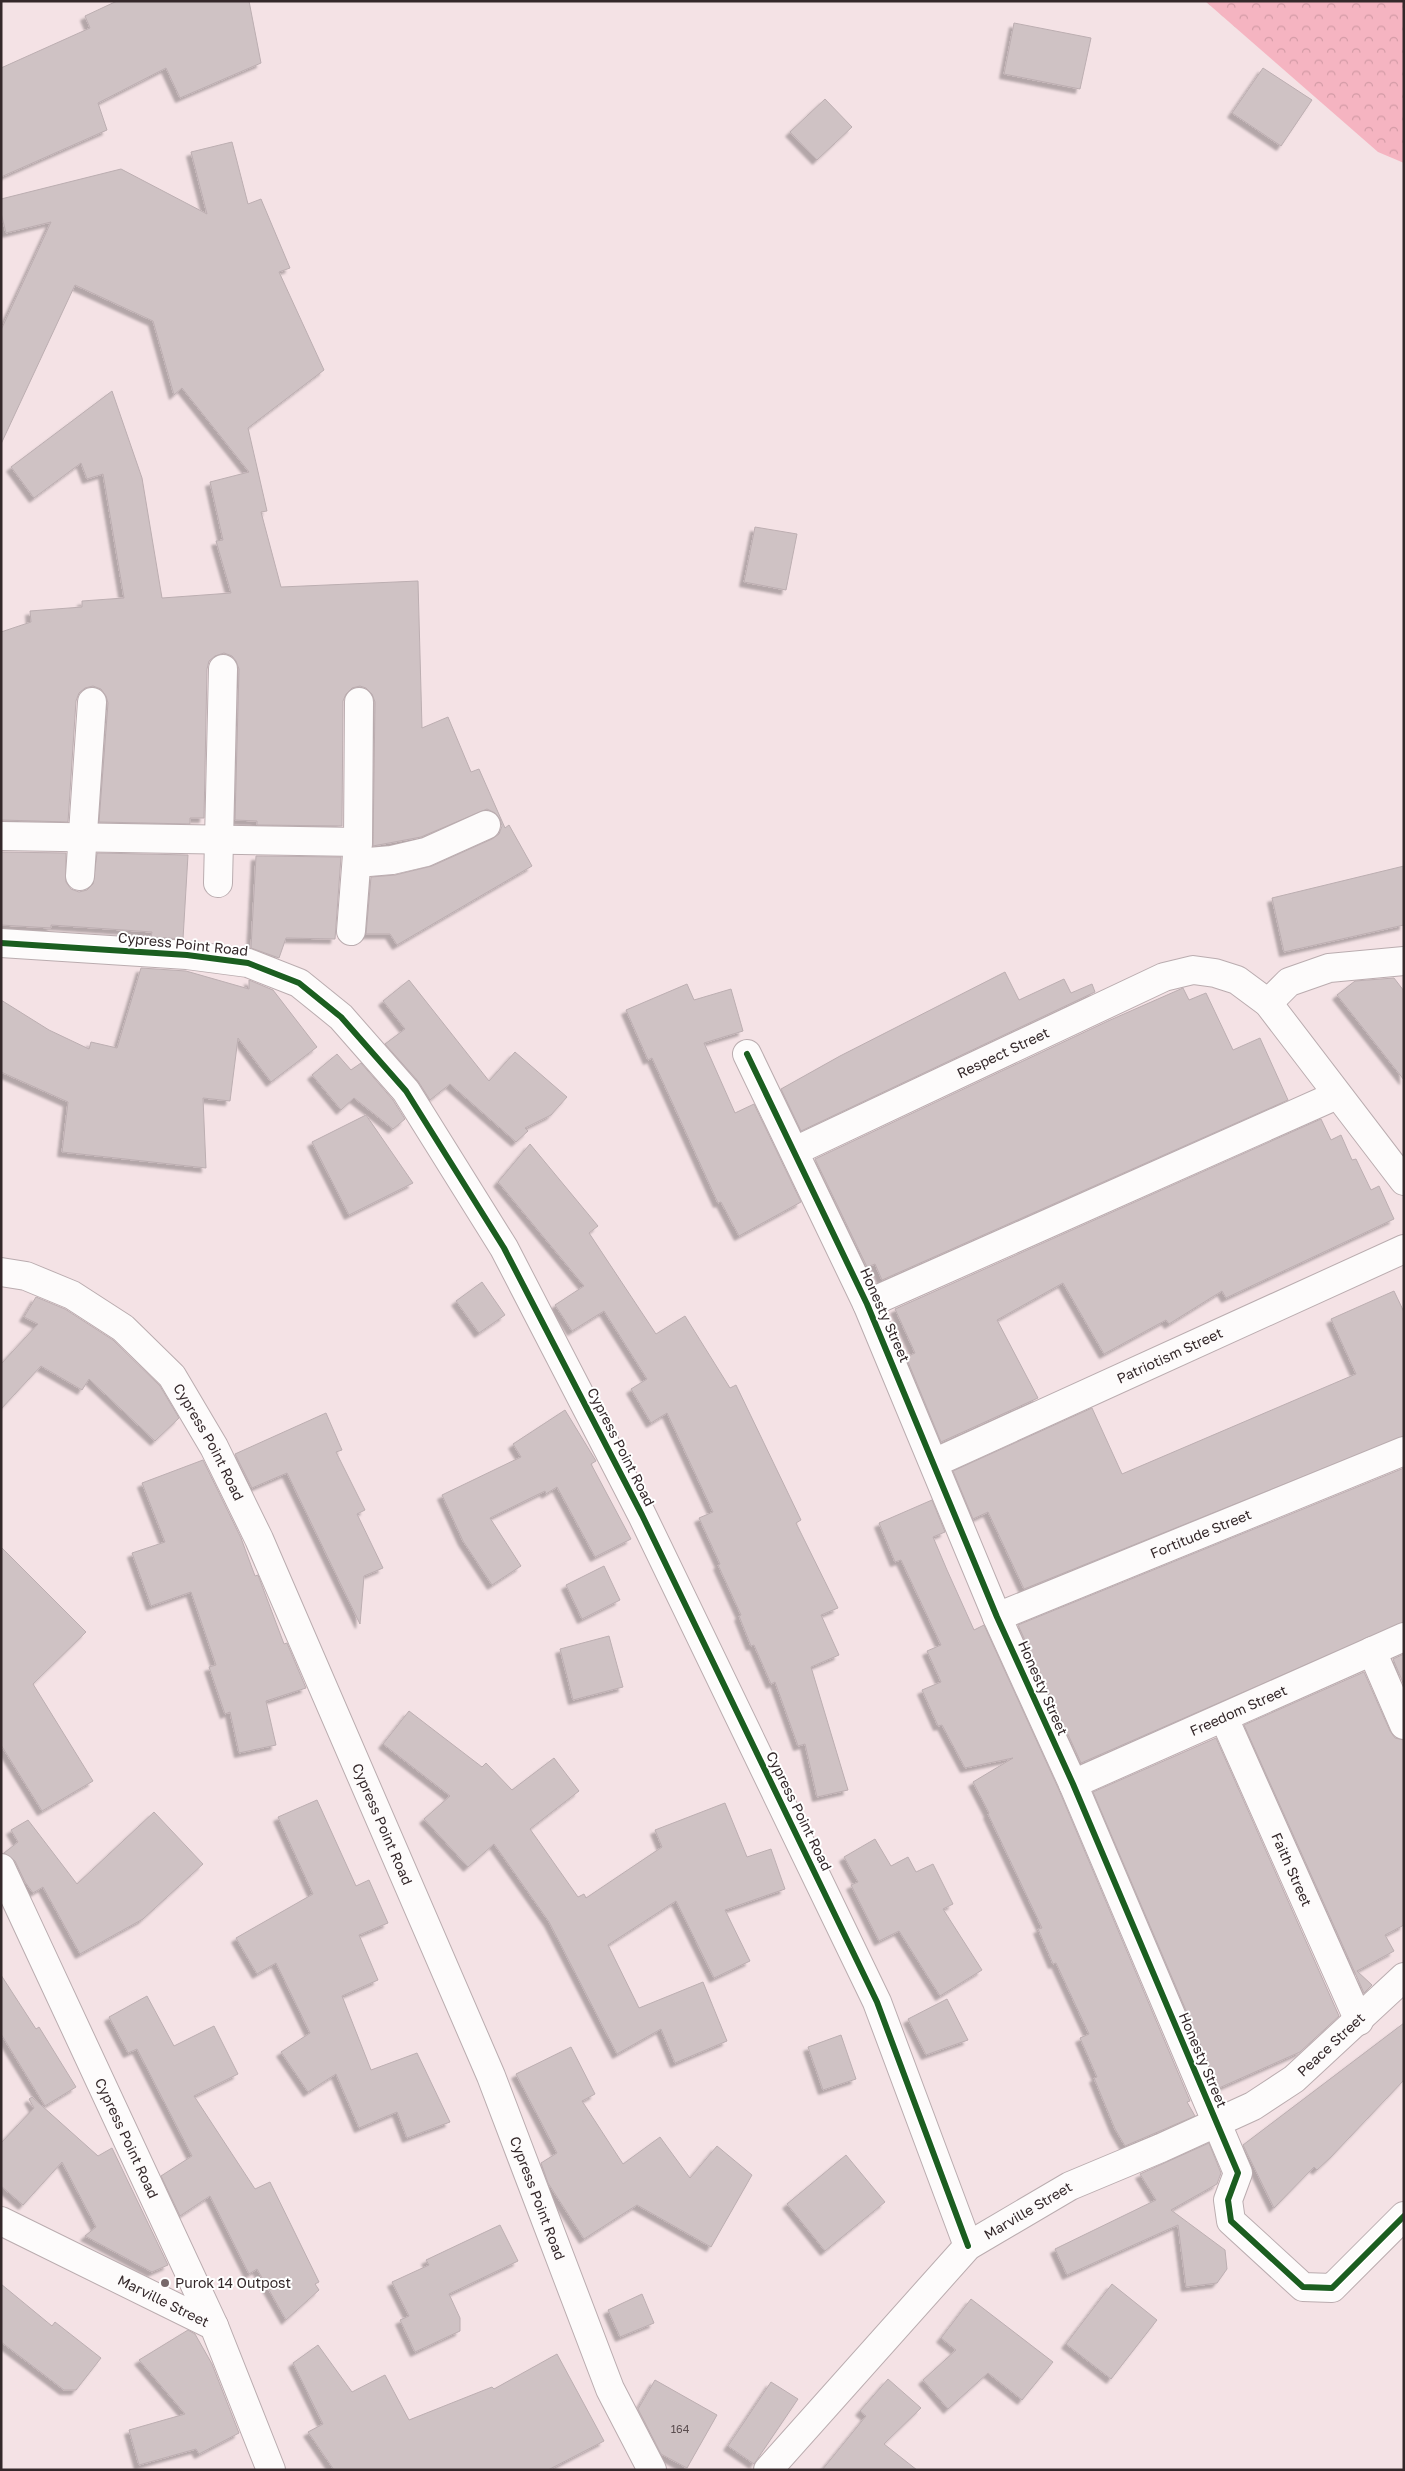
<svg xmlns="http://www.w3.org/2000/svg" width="1405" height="2471" font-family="'Golos Text',sans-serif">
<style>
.forest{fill:url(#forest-crowns)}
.building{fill:#cfc2c4;stroke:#bcaeb1;filter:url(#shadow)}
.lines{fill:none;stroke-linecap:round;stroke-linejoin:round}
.street-casing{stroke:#baacaf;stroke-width:30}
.street{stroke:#fdfbfb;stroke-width:28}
.cycleway-casing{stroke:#fff;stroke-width:9}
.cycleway{stroke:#1b5e20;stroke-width:6}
.poi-dot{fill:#77696b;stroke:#fff;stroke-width:2}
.labels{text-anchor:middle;stroke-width:4;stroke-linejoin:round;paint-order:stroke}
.number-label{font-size:11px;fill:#5b4e50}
.street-label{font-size:14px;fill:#34282a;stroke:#fff}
.poi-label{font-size:14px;fill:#34282a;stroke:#fff;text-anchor:start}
</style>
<defs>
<pattern id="forest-crowns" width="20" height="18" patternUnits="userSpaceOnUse" patternTransform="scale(1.25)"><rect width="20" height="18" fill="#f5b4c1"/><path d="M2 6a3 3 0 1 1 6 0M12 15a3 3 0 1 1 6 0" fill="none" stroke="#d39ba6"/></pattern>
<filter id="shadow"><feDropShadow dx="-4.5" dy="4.5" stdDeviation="1" flood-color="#0004"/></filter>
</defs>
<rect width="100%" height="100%" fill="#f4e2e5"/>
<path class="forest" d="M1205,1H1404V163L1378,152Z"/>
<g class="building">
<path d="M117,1H249L261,63L180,98L166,68L98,103L107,130L1,177V68L90,28L85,16Z"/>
<path d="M1014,23L1091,38L1080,89L1004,74Z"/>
<path d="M1263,68L1312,100L1281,146L1232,113Z"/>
<path d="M825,99L852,127L817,160L790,132Z"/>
<path d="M232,142L248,204L261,199L290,268L279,272L324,370L248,428L267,511L261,512L281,587L418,581L422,728L448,717L471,772L479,769L505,828L509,825L532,866L397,945L390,934H366L371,877L395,875L432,866L492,839L499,834L502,826L500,819L495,813L487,809L421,837L373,846L375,702L372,694L366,688L360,686L352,688L346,694L343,701L342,826L257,825V821L235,820L239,669L236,661L232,656L224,653L215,656L209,661L207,669L204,818H190V824L99,822L108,703L106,696L101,689L93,686L85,688L79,693L76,701L68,822L1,820V632L31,622L30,611L82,607V601L124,598L103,474L87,479L81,463L34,498L11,467L112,391L142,478L162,598L231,593L216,541L223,540L210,482L249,472L182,388L174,395L153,321L75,285L1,444V330L51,222L6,233L1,213V199L121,169L207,214L191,152Z"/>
<path d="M755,527L797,534L786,590L744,582Z"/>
<path d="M1,852L66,853V882L71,889L79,892L87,890L93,884L97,853L188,855L183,939L151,937L152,932L51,925V928L1,925Z"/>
<path d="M256,856L341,857L335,939L286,938L279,958L251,948Z"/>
<path d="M1404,866V925L1284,952L1272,898Z"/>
<path d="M141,968L186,971L249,989V980L273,990L317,1047L271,1082L238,1038L230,1101L203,1098L206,1168L62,1152L68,1102L1,1072V1000L49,1030L89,1049L91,1042L117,1048Z"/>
<path d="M1005,972L1019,1000L1064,979L1071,993L1092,984L1095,992L801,1131L781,1089L840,1056Z"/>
<path d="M1394,978L1404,991V1080L1337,995L1355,981Z"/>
<path d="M409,980L489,1081L515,1052L567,1097L551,1115L525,1128L528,1131L516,1142L450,1084L430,1100L418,1081L385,1044L405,1029L383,1001Z"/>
<path d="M687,984L694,1000L731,989L743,1031L704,1043L735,1113L754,1104L801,1202L739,1236L721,1202L718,1203L652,1058L648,1060L626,1010Z"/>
<path d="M1183,988L1189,1000L1206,993L1233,1050L1260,1038L1288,1100L882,1280L875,1264L867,1267L815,1159L1108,1021Z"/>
<path d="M337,1054L351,1070L361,1063L393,1100L405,1119L393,1129L354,1098L341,1110L312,1075Z"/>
<path d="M366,1115L413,1183L349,1215L312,1142Z"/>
<path d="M1321,1119L1331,1140L1341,1135L1352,1160L1356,1159L1371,1190L1379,1186L1394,1219L1226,1298L1222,1291L1169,1324L1166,1320L1104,1354L1063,1283L997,1320L1038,1398L941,1442L906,1357L915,1353L895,1309Z"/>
<path d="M530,1144L598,1226L589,1233L656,1334L685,1316L730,1388L736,1385L801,1520L796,1523L838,1608L821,1615L839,1655L811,1667L848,1790L817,1797L805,1744L798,1746L775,1682L771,1684L754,1645L751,1646L739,1616L741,1615L718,1565L720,1564L699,1518L713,1512L667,1413L651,1423L631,1389L647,1379L604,1311L572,1331L555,1305L584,1286L498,1182Z"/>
<path d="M482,1282L505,1315L479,1333L456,1301Z"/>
<path d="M1394,1291L1404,1312V1436L1024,1589L988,1512L973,1519L953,1471L1092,1408L1122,1474L1356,1374L1331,1319Z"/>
<path d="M36,1297L65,1309L113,1340L160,1386L179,1418L155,1441L89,1379L82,1390L41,1366L1,1409V1364L38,1324L24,1317Z"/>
<path d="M565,1410L596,1461L591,1464L631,1539L595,1557L557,1487L546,1494L545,1491L490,1518L521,1566L492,1585L463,1541L442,1495L521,1457L513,1444Z"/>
<path d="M326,1413L342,1450L336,1452L365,1510L357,1514L383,1568L364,1576L360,1624L287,1473L252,1488L235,1454Z"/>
<path d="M203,1460L241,1538L255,1576L258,1575L284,1644L287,1643L306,1688L266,1701L276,1745L239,1753L230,1712L225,1714L209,1667L216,1665L191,1592L151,1606L132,1553L165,1542L142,1483Z"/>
<path d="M1404,1468V1622L1081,1763L1018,1625Z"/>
<path d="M932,1500L945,1532L933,1537L947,1570L974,1630L984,1625L1059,1790L1190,2101L1187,2102L1195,2116L1125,2146L1115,2129L1094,2078L1097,2077L1080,2038L1089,2034L1056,1963L1053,1964L1038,1929L1042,1928L988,1814L989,1813L973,1782L1013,1758L965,1768L942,1725L938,1726L922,1690L941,1682L927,1651L941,1645L901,1560L895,1562L879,1523Z"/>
<path d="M1,1547L86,1632L33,1684L93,1781L42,1811L1,1745Z"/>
<path d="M604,1566L620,1600L582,1619L566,1585Z"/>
<path d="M609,1636L623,1687L573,1700L560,1649Z"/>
<path d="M1404,1654V1685L1393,1659Z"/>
<path d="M1364,1672L1390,1731L1395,1738L1404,1740V1925L1385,1935L1394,1951L1357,1971L1372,1985L1364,1993L1244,1725Z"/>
<path d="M409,1711L482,1767L486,1763L512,1790L554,1758L579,1791L530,1829L578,1897L584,1894L586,1898L662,1847L655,1830L725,1803L747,1857L771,1849L785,1889L725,1910L750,1961L714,1978L676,1901L608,1945L639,2008L703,1982L727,2041L675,2063L661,2029L617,2054L549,1922L494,1844L468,1867L424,1819L450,1796L383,1744Z"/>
<path d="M1216,1738L1339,2016L1300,2052L1219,2088L1093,1792Z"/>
<path d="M317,1800L356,1886L369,1880L388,1923L359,1935L378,1980L342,1996L371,2070L417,2053L450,2122L407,2138L397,2112L359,2128L336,2074L308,2092L281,2052L310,2033L276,1963L257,1974L236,1938L313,1894L278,1817Z"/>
<path d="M154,1812L203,1864L143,1919L80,1954L43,1887L33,1893L25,1882L15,1861L4,1853L18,1842L11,1830L28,1820L77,1884Z"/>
<path d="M875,1839L891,1866L908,1857L916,1872L933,1864L953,1904L943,1909L982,1970L940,1996L899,1931L879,1941L851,1885L858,1882L844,1857Z"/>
<path d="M1,1975L36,2029L39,2027L76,2087L45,2106L1,2034Z"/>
<path d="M147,1996L174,2046L214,2026L238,2074L194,2096L255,2189L270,2182L319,2282L315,2284L319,2290L286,2320L257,2269L249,2274L210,2196L180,2216L161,2176L192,2156L137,2049L128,2053L109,2017Z"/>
<path d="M947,1999L968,2040L926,2055L908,2019Z"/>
<path d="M1404,2023V2080L1331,2157L1317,2170L1314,2167L1274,2208L1243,2145Z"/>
<path d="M841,2035L856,2079L823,2090L808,2047Z"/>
<path d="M571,2047L595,2094L582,2101L623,2164L660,2137L690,2178L717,2146L752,2175L711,2247L637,2205L584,2239L548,2183L541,2163L557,2153L516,2074Z"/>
<path d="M32,2097L98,2156L112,2148L168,2265L152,2272L85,2236L96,2227L62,2162L23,2205L1,2186V2143L34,2108L29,2099Z"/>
<path d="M1209,2143L1221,2173L1217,2184L1171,2210L1225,2250L1227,2269L1217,2283L1186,2287L1178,2225L1067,2275L1055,2249L1156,2200L1140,2174Z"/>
<path d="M846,2155L885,2202L825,2251L787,2204Z"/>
<path d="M500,2225L518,2261L449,2294L460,2318V2331L415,2352L400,2320L409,2316L392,2282L429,2265L426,2260Z"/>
<path d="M1,2284L52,2326L55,2322L101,2358L76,2390H64L1,2342Z"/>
<path d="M1112,2284L1157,2320L1111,2379L1066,2344Z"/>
<path d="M642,2294L654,2323L620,2337L608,2310Z"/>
<path d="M971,2299L1053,2362L1022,2400L988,2373L948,2409L923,2380L956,2350L941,2338Z"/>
<path d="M188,2330L195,2334L212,2364L239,2433L199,2454L196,2449L139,2465L129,2430L185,2414L139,2360Z"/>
<path d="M318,2345L352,2392L385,2375L409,2420L492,2387L494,2389L557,2354L604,2441L548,2470H334L308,2432L323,2424L293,2363Z"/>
<path d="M888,2379L921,2408L884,2444L917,2470H822L866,2416L860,2411Z"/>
<path d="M655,2380L717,2415L687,2468L661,2454L638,2409Z"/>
<path d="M771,2382L798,2399L754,2464L728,2446Z"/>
</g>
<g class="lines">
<g class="street-casing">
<g id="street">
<path d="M1,836L358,842"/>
<path d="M357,863L392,860L426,852L486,825"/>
<path d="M80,876L92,702"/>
<path d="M218,883L223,669"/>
<path d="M351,931L358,842L359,702"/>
<path d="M1,943L187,955L248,963L299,983L341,1017L406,1091L504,1248L642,1515L877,2002L968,2246"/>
<path d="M1268,1003L1289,982L1329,968L1404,961"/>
<path d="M747,1054L867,1304L997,1617L1073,1784L1238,2173L1228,2200L1231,2221L1303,2287L1332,2288L1404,2216"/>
<path id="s1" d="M795,1151L1164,977L1193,970L1215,973L1237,980L1268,1003L1404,1181"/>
<path id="s2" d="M1,1272L26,1276L72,1295L123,1328L172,1376L214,1447L259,1539L491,2076L610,2389L652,2470"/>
<path d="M867,1304L1337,1095"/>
<path id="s3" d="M934,1463L1404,1249"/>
<path id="s4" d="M997,1617L1404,1451"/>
<path d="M1372,1651L1404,1725"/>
<path id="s5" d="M1224,1718L1359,2021"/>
<path id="s6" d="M1073,1784L1404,1637"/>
<path id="s7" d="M1,1868L214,2326"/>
<path id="s8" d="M1,2221L214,2326L271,2470"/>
<path id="s9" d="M768,2470L968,2246L1070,2186L1161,2148L1253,2106L1294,2079L1404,1977"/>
</g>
</g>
<use href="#street" class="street"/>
<g class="cycleway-casing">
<g id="cycleway">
<path d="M1,943L187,955L248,963L299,983L341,1017L406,1091L504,1248L642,1515L877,2002L968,2246"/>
<path d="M747,1054L867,1304L997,1617L1073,1784L1238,2173L1228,2200L1231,2221L1303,2287L1332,2288L1404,2216"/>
</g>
</g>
<use href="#cycleway" class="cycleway"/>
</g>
<circle class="poi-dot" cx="165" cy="2283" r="5"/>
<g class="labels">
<g class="number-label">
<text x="680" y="2433">164</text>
</g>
<g class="street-label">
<text transform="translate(183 944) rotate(6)" y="5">Cypress Point Road</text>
<text dy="5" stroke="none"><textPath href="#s1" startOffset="230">Respect Street</textPath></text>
<text transform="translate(885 1315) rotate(66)" y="5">Honesty Street</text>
<text dy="5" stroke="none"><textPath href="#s3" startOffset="259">Patriotism Street</textPath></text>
<text dy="5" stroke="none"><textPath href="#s2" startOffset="280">Cypress Point Road</textPath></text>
<text transform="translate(621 1447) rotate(63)" y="5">Cypress Point Road</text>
<text dy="5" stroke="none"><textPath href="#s4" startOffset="220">Fortitude Street</textPath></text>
<text transform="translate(1043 1688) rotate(66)" y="5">Honesty Street</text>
<text dy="5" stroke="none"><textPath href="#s6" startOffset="181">Freedom Street</textPath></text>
<text transform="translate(799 1811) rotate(64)" y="5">Cypress Point Road</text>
<text dy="5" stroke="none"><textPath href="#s2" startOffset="700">Cypress Point Road</textPath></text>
<text dy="5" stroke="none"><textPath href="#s5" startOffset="166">Faith Street</textPath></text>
<text dy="5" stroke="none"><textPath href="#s9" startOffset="718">Peace Street</textPath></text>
<text transform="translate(1203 2060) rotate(67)" y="5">Honesty Street</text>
<text dy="5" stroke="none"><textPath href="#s7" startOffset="298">Cypress Point Road</textPath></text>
<text dy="5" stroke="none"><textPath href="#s2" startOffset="1105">Cypress Point Road</textPath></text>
<text dy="5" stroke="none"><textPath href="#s9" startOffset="370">Marville Street</textPath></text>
<text dy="5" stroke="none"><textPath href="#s8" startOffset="181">Marville Street</textPath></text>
</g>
<g class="poi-label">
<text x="175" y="2288">Purok 14 Outpost</text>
</g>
</g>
<rect width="1405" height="2471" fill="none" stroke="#34282a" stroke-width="5"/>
</svg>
